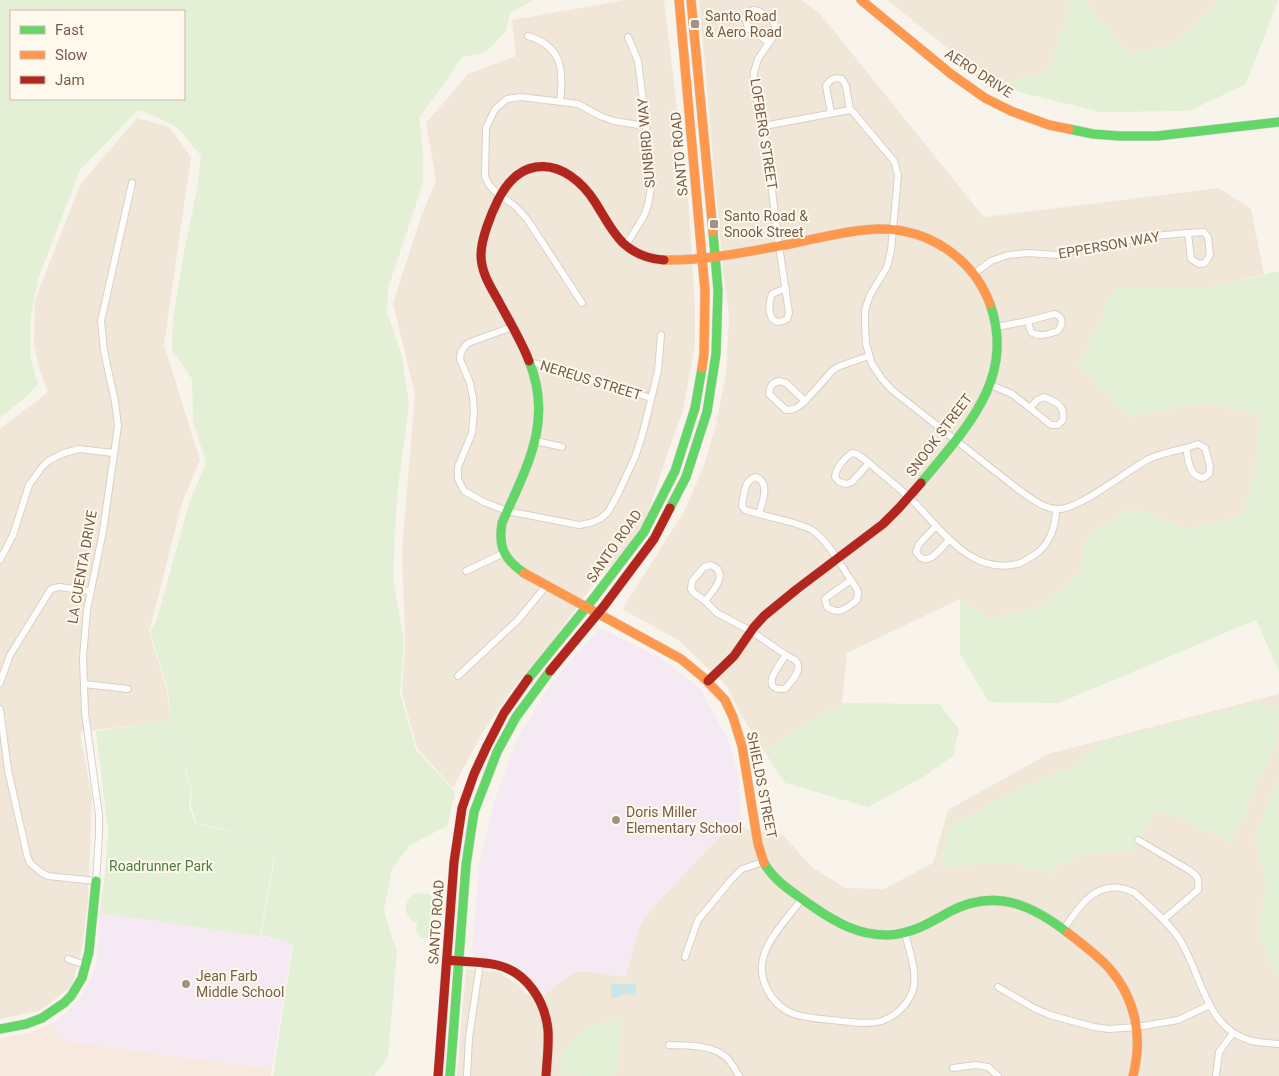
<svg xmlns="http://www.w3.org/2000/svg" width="1279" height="1076" font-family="Roboto,sans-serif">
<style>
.residential{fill:#f1e7d8}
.commercial{fill:#f8e9de}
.education{fill:#f5eaf3}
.green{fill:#e3f0d5;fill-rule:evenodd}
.water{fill:#cce5e9}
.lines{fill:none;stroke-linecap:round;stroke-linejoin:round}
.street-casing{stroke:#d7d1c9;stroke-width:8}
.fast-casing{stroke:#d7d0c8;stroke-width:10}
.slow-casing{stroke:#d7d0c8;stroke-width:10}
.jam-casing{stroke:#d7d0c8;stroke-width:10}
.street{stroke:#fefdfc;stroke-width:6}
.fast{stroke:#63d668;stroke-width:9}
.slow{stroke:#ff974d;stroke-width:9}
.jam{stroke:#b3261e;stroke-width:9}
.poi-dot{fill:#a59282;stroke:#fff9ed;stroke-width:2}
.labels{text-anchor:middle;stroke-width:4;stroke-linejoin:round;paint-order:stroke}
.poi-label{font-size:14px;fill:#785d49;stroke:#fff9ed;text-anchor:start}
.street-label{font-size:14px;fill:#785d49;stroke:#fff9ed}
.park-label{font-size:14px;fill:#4f7e41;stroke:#fff9ed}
</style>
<rect width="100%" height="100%" fill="#f8f4eb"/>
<g class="residential">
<path d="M625,0H664L689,208L695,307V344L683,411L669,449L642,531L593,585L550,644L514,687L481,735L453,788L417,748L402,693L405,641L402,550L415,394L393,303L422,214L436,181L426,123L468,74L516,56L512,20Z"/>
<path d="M699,0H801L820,14L984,217L1219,188L1251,209L1264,274L1209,288H1115L1128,417L1204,403L1261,415L1253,481L1243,514L1188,530L1133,508L1085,538L1080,573L1041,607L989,619L960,599L847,653L842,703L764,751L741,715L726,685L678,640L622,609L685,510L705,462L716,424L726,374L729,316L724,280Z"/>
<path d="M887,0H1072L1050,69L999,87L942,44Z"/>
<path d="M1083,0H1220L1179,41L1132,55Z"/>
<path d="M137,118L169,127L191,157L164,345L200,460L183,500L149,632L167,690L170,721L80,732L92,798L88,902L82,948L72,986L39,1011L0,1019V429L48,392L40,371L34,344L35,300L80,185Z"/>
<path d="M1279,694V777L1255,837L1257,850L1266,879L1259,932L1277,974L1279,975V1076H457L466,969L500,972L507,978L518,984L526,994L542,997L560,982L573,973L586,971L625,977L641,923L655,905L720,836L745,829L782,834L812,867L845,888L884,889L933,863L948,810L1048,754Z"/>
</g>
<path class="commercial" d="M51,1023L61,1037L71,1042L272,1069L271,1076H0V1038L29,1033Z"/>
<g class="education">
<path d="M600,628L661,658L700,688L730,744L739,779L740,812L745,829L720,836L655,905L641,923L625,977L586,971L573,973L562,980L542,997L507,964L474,958L472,947L479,865L494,801L516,742L547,689L573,658Z"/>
<path d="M100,913L260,936L292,943L272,1069L71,1042L61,1037L51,1023L66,1013L82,995L93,974L97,959Z"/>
</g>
<g class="green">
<path d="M0,0H534L510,13L506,31L493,45L483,53L462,57L450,75L419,118L423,148V183L388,288L387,312L402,356L409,405L397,496L393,577L404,641L400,693L416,750L455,792L447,826L410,845L392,869L384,910L389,929L397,951L388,1057L374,1076H273L293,944L261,935L275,856L271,850L274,856L260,936L100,913L105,872L108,831L96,731L170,721L191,788L189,805L195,824L263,838L196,823L191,805L192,788L170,721L168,689L150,632L157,619L189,504L206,462L193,422L192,379L172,350L173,319L184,252L197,189L201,156L178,128L159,118L138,110L80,170L38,279L31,314L30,356L38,384L28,395L0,418ZM11,11H184V99H11Z"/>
<path d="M1072,0H1083L1132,55L1179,41L1220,0H1278L1246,84L1189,111L1101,112L999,87L1050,69Z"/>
<path d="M1279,271V671L1256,620L1059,703L989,702L960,654V599L989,619L1041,607L1080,573L1085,538L1133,508L1188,530L1243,514L1253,481L1261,415L1204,403L1128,417L1078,365L1115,288H1209Z"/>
<path d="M1260,702L1279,707L1278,738L1231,843L1158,808L1133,850L1089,854L1059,865L1051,874L1010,863L940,866L950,826L1021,787L1070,769L1101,743L1191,719Z"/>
<path d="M842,703L939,704L959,729L953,756L923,777L868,807L785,783L764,751Z"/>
<path d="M1279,777V975L1277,974L1259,932L1266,879L1257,850L1255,837Z"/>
<path d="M419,893L429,894C438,904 438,911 429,921L433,926L434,931L429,938H423L418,935L416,930L417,923L411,920L406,912C405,902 409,895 419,893Z"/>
<path d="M605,1022H622L617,1068L615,1076H586L558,1073C560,1066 562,1058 565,1051C571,1036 591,1024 605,1022Z"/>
</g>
<path class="water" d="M611,984H636L635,995L622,994L621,997L612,998L611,996Z"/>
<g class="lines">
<g class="street-casing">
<g id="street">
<path d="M528,36C562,46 564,70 560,101"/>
<path d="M768,42L748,28L745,18L748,12L753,10L759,11L773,21L776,28L775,34L758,59L754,72L753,85L764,126L778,239L789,313L787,319C768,330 767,306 772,294L786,288"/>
<path d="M831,113L826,86C830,79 834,77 842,79L846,86L850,110"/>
<path d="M764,126L850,110L853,112L894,161L898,175L891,250L887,267L870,295L865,310V327L866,344L872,364L882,379L892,390L1019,490C1031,498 1042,508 1057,509C1078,511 1127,470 1149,459C1160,454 1173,451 1186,448"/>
<path d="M1204,232L1208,237L1210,255L1205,263L1199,264L1191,259L1188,233Z"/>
<path d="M626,245L644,216L648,205L651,188L646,124L638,61L628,37"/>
<path d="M975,273L991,261L1008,255L1028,253L1056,255L1110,243L1153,236L1188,233"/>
<path d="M582,303L527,219C523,215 520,211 516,207C504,197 489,191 485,176L486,128L495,109L507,99L521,97L578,104L600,116L614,121L639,125L646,124"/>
<path d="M1054,314C1064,317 1063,323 1058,331C1048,334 1040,338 1031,332L1028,321Z"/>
<path d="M512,327L468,343L465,346L461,352L460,359L470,383L473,398L474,411L472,433L458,467V479L464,491L484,502L507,511L579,525L590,523L600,519L608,512L617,496L635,457L642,436L658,371L661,335"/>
<path d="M996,327L1028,321"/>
<path d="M531,362L651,398"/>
<path d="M779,381L786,383L805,401C798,407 795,410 786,410L769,394C770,387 771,383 779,381Z"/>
<path d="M991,385L1012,394L1030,408"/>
<path d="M1044,397C1056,402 1065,405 1063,420L1058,425H1051L1030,408L1037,400Z"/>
<path d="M805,401L833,370L840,366L869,356"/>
<path d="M536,441L562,447"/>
<path d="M1198,444L1205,448L1210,466L1209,474L1203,478C1188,475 1189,461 1186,448Z"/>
<path d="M852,453L857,454L869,463L852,482L846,484L839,482L835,477C836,468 844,458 852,453Z"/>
<path d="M869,463C884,476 901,489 915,503C942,531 972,575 1017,564C1022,563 1027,559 1031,557C1048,548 1056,528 1056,509"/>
<path d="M756,477C771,484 762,502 759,514L745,510L742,506C744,494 744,480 756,477Z"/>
<path d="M759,514C773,518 800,523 812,530C829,541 845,573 857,589L858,593L857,600C846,608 840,616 827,607L825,599L830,595L851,580"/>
<path d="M936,526L919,544L916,552C927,570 940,549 949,540"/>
<path d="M0,560L13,535L29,485L42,467L48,461L64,453L79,449L113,453"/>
<path d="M466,571L504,553"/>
<path d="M705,601C713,591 730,573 711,565L704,567L692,581L691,589L694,593L705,601L717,613L751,631L786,655"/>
<path d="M786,655C789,657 794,659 796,661C804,669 790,683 785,689C758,691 779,665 786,655Z"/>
<path d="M458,676L518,620L546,586"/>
<path d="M0,683L10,655L51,589L59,587L90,591"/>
<path d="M84,684L128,689"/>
<path d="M0,709L8,770L27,855L30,863L42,873L48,876L96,881L99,834V815L85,713L83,658L87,610L103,531L118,426L115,402L104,351L101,321L132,183"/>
<path d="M1138,840L1189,870C1199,877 1199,878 1198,890L1164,919"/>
<path d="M802,899C791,913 768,939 764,955C756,979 772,1006 794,1014C808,1019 825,1019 840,1021C853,1022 869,1025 882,1021C895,1016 906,1006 912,993C919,975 909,951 905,933"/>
<path d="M1063,930C1081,904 1099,875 1135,893C1150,907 1166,920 1178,937C1202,972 1204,1029 1252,1041C1261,1043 1270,1043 1279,1044"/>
<path d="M685,957L698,920L731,880L742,869L763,862"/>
<path d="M68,959L85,965"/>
<path d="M998,987L1034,1008L1050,1015L1094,1027L1109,1029L1137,1027L1178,1020L1210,1005"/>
<path d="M669,1045C689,1046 713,1044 728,1059C732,1064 736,1070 739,1076"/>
<path d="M953,1068L976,1065L988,1067L998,1076"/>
<path d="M467,1076L469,1038L480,963"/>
<path d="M1216,1076L1219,1052L1233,1033"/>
</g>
</g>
<g class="fast-casing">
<g id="fast">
<path d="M1069,129L1093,134L1120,136H1157L1279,122"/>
<path d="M921,483C964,430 1017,379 990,304"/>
<path d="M670,508L686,477L707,412L716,354L718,290L713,232"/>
<path d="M524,573C504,559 498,547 502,523C526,468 554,422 529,361"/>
<path d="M528,679L593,599L644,532L675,471L695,408L702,368"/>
<path d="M764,863C775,882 794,893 812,906C835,922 859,936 889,935C911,934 930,923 949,912C994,888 1031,904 1068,933"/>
<path d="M0,1029L26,1024L42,1018L64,1003L71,996L82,978L89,952L96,881"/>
<path d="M450,1076L466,865L474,812L497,752L516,717L550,671"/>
</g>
</g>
<g class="slow-casing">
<g id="slow">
<path d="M679,0L705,291L704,354L702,368"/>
<path d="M691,0L713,232"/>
<path d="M861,0L951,74L985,98L1011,111L1049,125L1069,129"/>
<path d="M664,260C704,261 745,252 785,245C816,239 847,230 878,229C928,228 973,258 990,304"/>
<path d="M524,573L681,659L704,678L725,700L733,717L742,746L758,844L764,863"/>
<path d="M1068,933C1082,944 1097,955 1109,968C1136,999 1143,1037 1133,1076"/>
</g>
</g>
<g class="jam-casing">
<g id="jam">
<path d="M529,361C521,340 509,321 498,300C490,286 481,272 481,255C481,239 491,214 498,200C506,184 517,170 536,167C561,163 583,183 595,202C604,216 611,231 623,243C635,254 648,259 664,260"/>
<path d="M550,671L604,606L654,539L670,508"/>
<path d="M708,681L734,656L754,627L764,616L797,589L883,524L899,508L921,483"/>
<path d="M447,960C463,962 481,961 497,965C527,972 545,1001 548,1030C549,1045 547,1061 546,1076"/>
<path d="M438,1076L454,862L462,808L474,774L487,746L504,713L528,679"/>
</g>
</g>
<use href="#street" class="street"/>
<use href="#fast" class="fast"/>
<use href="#slow" class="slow"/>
<use href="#jam" class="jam"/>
</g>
<g class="poi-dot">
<rect x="690" y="19" width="10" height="10" rx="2.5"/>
<rect x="709" y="219" width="10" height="10" rx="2.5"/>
<circle cx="616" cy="820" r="5"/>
<circle cx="186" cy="984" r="5"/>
</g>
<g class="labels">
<g class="poi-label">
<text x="705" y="21">Santo Road<tspan x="705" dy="16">&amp; Aero Road</tspan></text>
<text x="724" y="221">Santo Road &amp;<tspan x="724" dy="16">Snook Street</tspan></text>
<text x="626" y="817">Doris Miller<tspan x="626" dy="16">Elementary School</tspan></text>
<text x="196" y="981">Jean Farb<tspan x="196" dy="16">Middle School</tspan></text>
</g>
<g class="street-label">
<text transform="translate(979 73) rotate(33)" y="5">AERO DRIVE</text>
<text transform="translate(764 134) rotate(81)" y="5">LOFBERG STREET</text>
<text transform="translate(646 143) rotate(-95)" y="5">SUNBIRD WAY</text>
<text transform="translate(679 154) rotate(-95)" y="5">SANTO ROAD</text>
<text transform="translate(1109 245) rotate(-10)" y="5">EPPERSON WAY</text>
<text transform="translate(591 380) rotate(17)" y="5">NEREUS STREET</text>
<text transform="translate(939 435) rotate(-53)" y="5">SNOOK STREET</text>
<text transform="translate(614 546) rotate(-55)" y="5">SANTO ROAD</text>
<text transform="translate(82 567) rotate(-80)" y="5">LA CUENTA DRIVE</text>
<text transform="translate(762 785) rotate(79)" y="5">SHIELDS STREET</text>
<text transform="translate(436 922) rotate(-86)" y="5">SANTO ROAD</text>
</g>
<g class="park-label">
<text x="161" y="871">Roadrunner Park</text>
</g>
</g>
<rect x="10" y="10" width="175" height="90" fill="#fff9ed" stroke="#c9bbab"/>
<rect x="20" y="26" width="25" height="8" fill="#63d668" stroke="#c9bbab"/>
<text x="55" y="35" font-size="15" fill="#785d49">Fast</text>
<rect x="20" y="51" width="25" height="8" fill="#ff974d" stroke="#c9bbab"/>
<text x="55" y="60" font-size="15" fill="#785d49">Slow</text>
<rect x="20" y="76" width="25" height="8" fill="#b3261e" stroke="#c9bbab"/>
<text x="55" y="85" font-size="15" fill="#785d49">Jam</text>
</svg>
